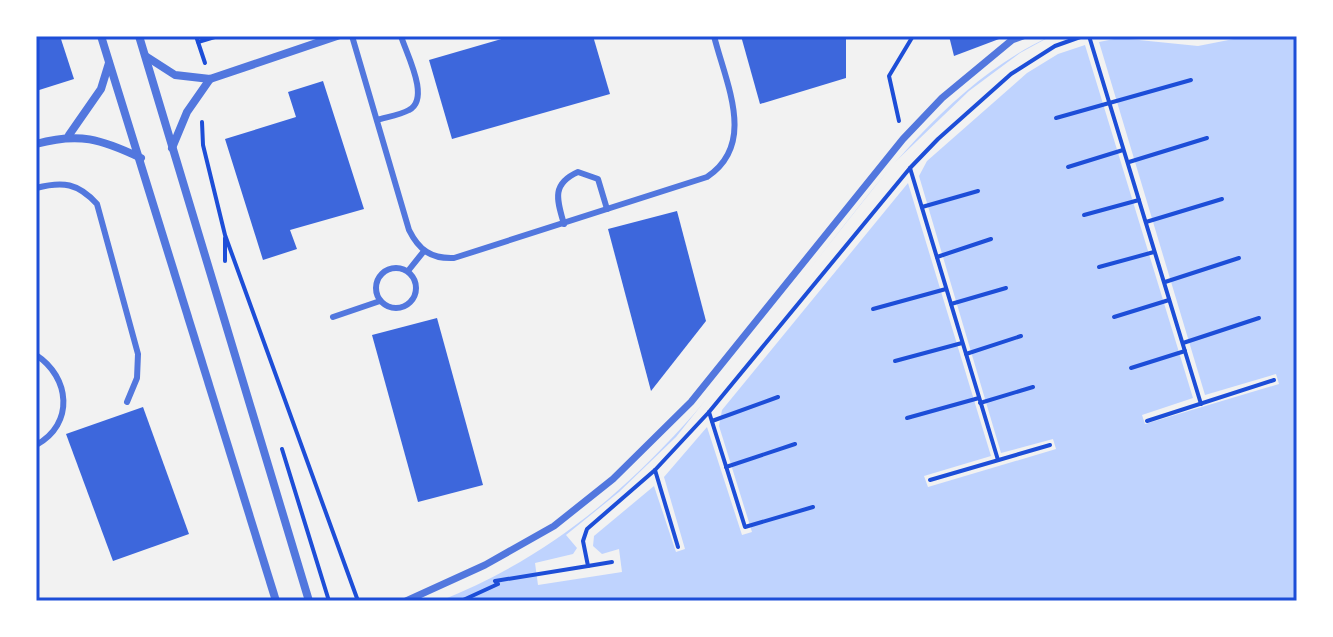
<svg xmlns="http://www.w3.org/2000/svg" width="1333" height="637" font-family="'Fira Sans Condensed',sans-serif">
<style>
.water{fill:#bfd3fe}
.pier{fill:#f2f2f2}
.building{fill:#3d67dc}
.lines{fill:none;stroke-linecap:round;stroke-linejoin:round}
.path{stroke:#1d4ed8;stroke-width:4}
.service{stroke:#5277de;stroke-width:6}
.pedestrian{stroke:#5277de;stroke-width:7}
.minor{stroke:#5277de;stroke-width:8}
.neatline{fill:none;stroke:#1d4ed8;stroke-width:3}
</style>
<rect width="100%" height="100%" fill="#f2f2f2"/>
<path class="water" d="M1051,36H1297V601H440C625,527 717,388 835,237C894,161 961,77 1051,36Z"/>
<path class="pier" d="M1051,36H1249L1198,46L1119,38L1099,42L1205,395L1276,374L1279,384L1145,424L1142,415L1193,398L1085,45L1058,54L1027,73L927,161L919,176L1001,453L1053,439L1056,449L928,487L924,476L991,456L908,183L722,410L719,426L752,532L742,535L707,427L664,477L685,549L676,552L654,486L594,536L593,546L602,554L619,549L622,572L538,585L535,563L573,554L577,548L566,535L619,492L676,437L892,165L969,91L1020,53Z"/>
<g class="building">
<path d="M36,36H60L74,79L36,91Z"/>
<path d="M512,36H593L610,94L452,139L429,60Z"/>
<path d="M741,36H846V78L760,104Z"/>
<path d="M949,36H1007L954,56Z"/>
<path d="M323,81L364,209L290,230L297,249L263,260L225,139L296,117L288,92Z"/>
<path d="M677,211L706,321L651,391L608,229Z"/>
<path d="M437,318L483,485L418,502L372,335Z"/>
<path d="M143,407L189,534L113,561L66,434Z"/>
</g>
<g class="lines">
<g class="path">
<path d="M196,36L205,63"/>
<path d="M1089,36L1201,404"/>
<path d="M198,42L218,36"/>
<path d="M1056,118L1191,80"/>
<path d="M899,121L889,76L913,36"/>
<path d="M202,122L203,145L225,235L358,601"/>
<path d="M1129,162L1207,138"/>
<path d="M1068,167L1123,150"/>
<path d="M910,168L998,460"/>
<path d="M922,207L978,191"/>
<path d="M1084,215L1139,200"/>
<path d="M1146,222L1222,199"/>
<path d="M937,257L991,239"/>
<path d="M225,261V238"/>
<path d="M1099,267L1154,252"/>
<path d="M1165,282L1239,258"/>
<path d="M951,304L1006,288"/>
<path d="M873,309L946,289"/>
<path d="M1114,317L1169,300"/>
<path d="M1183,343L1259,318"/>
<path d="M966,354L1021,336"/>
<path d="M895,361L962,343"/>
<path d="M1131,368L1185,351"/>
<path d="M980,403L1033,387"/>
<path d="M709,412L745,527L813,507"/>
<path d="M907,418L979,398"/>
<path d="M712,421L778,397"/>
<path d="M1147,421L1274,380"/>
<path d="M282,449L329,601"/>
<path d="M726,467L795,444"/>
<path d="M655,470L678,547"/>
<path d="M930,480L1050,445"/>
<path d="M588,566L612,562"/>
<path d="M461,601L498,584L495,581L588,566L583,541L587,529L655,470L709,412L910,168L938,139L1011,74L1055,46L1083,36"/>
</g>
<g class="service">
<path d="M352,36L409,230C419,250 431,259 454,258L707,177C757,144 726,84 714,36"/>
<path d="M377,120C387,117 400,115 409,110C431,99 406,53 401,36"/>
<path d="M36,188C63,181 78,183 97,204L138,354L137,378L127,402"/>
<path d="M564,224C557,200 551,184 578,172L598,179L607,209"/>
<circle cx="396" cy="288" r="20"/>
<path d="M408,271L424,251"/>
<path d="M333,317L380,301"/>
<path d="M36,355C70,377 75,424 36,445"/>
</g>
<path class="pedestrian" d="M406,601L485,565L554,526L613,479L691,402L903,139L942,98L1012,40L1023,36"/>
<g class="minor">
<path d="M101,36L276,601"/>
<path d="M139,36L309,601"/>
<path d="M147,57L175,75L210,79L337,36"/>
<path d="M69,135L101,89L109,63"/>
<path d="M36,144C79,132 101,139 141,158"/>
<path d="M172,148L187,112L210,79"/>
</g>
</g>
<rect width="1333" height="637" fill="none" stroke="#ffffff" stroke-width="76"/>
<rect x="38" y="38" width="1257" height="561" class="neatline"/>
</svg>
